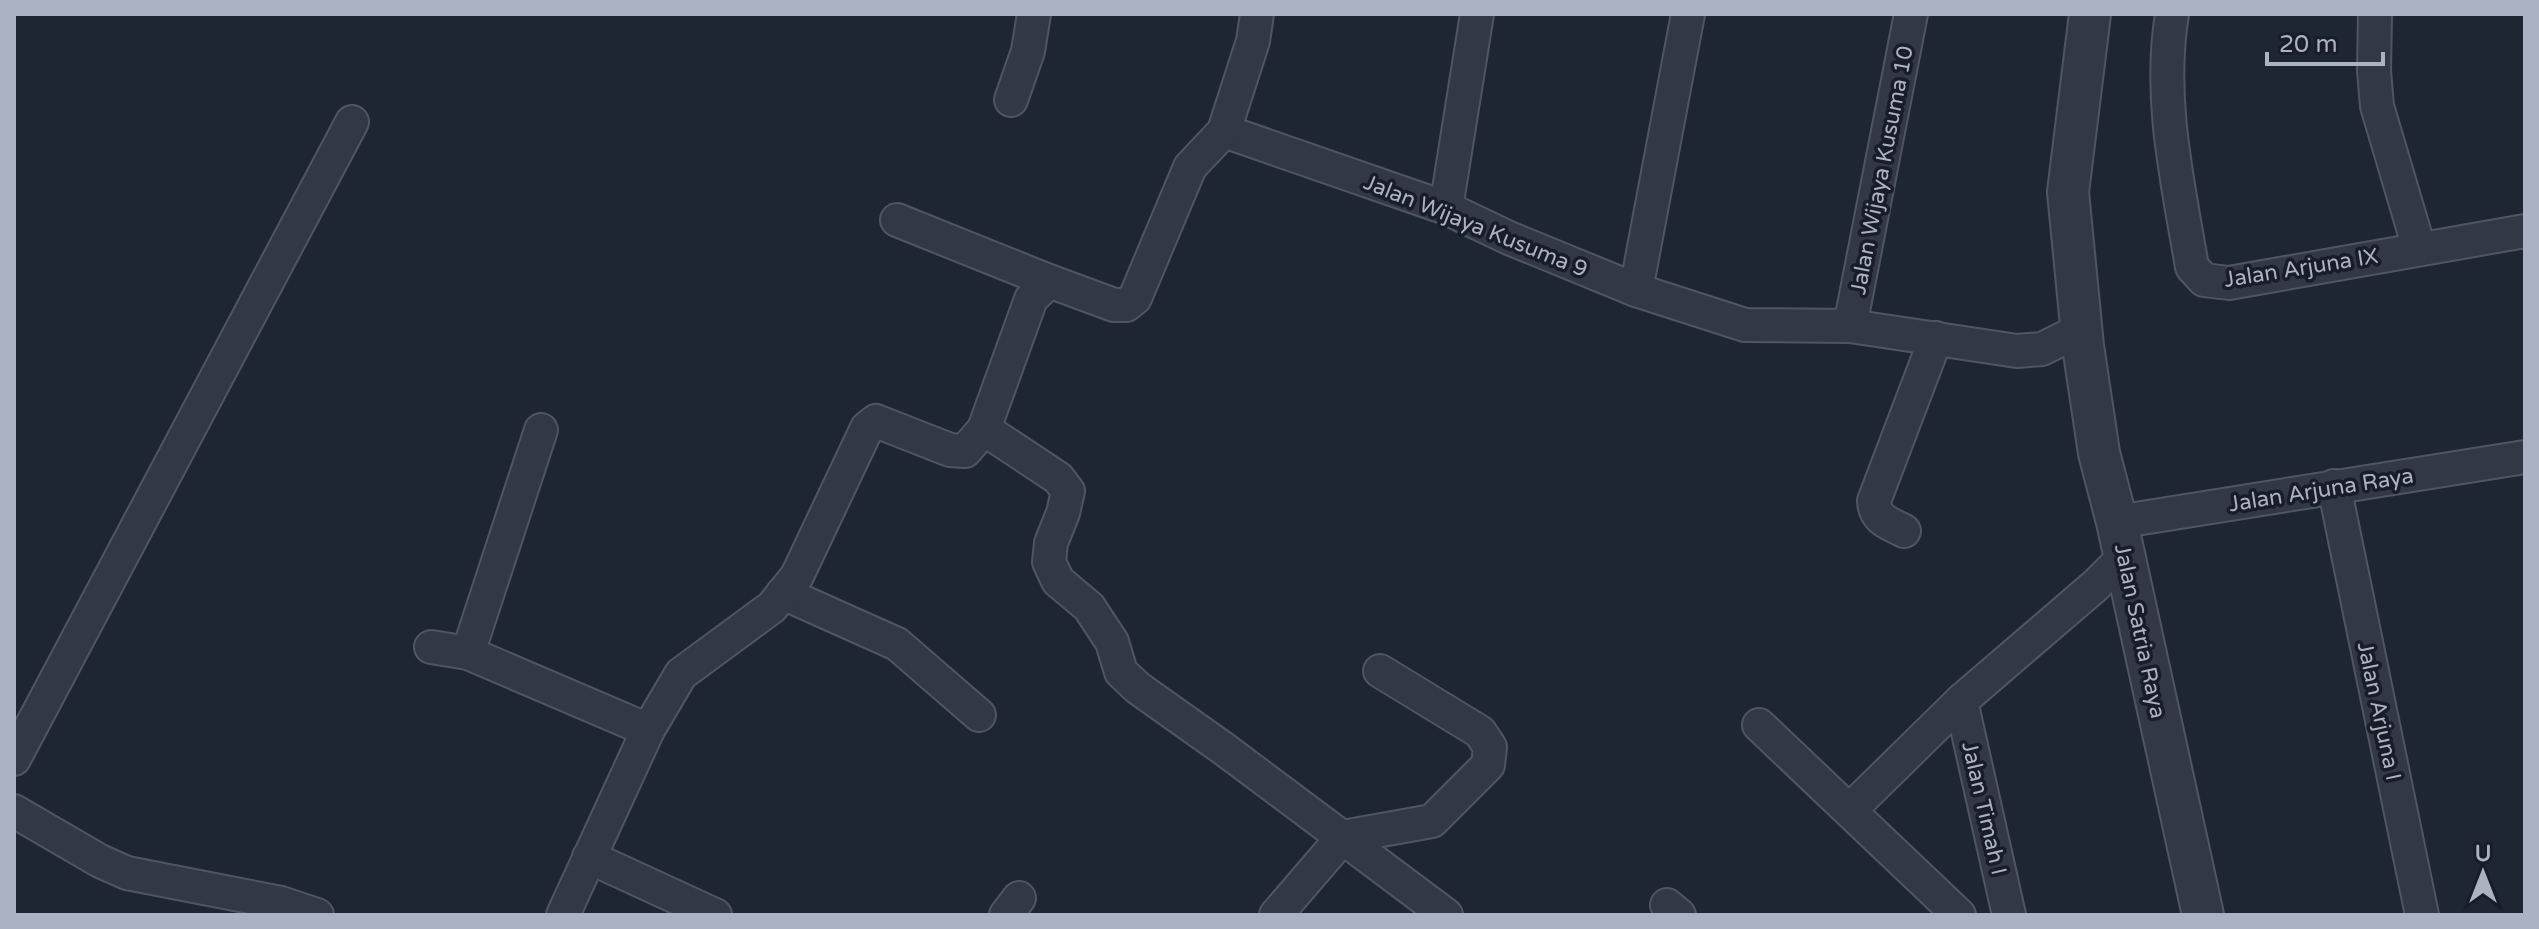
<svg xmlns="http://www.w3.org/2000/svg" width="2539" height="929" font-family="'Varela Round',sans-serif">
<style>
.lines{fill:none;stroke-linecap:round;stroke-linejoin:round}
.minor-casing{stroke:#4f5564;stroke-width:36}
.tertiary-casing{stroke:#4f5564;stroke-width:44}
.minor{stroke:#323845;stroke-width:32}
.tertiary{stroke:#323845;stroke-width:40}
.labels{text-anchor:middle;stroke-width:7;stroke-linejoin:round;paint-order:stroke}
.street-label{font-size:22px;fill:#abb2c3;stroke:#181d29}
</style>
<rect width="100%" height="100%" fill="#1e2634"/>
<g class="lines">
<g class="minor-casing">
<g id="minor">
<path d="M2172,14C2158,99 2178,183 2192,267L2204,280L2229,283L2525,231"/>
<path d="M2375,14L2374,71L2377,106L2419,248"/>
<path d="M1011,100L1028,51L1034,14"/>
<path d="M1224,131L1446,208L1509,238L1636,290L1745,325L1850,326L2017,351L2042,349L2082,329"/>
<path d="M1446,208L1477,14"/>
<path d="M897,220L1049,281"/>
<path d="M1636,290L1688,14"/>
<path d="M1850,326L1911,14"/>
<path d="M984,429L1058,478L1068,491L1063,513L1051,543L1049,562L1058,581L1089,607L1112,642L1121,672L1138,688L1224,749L1446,915"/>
<path d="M2334,486L2422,915"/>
<path d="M2117,522L2525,457"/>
<path d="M1904,531C1889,523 1875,520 1874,501L1936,338"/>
<path d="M783,593L897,644L979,715"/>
<path d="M431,647L468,653L648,730"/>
<path d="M468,653L541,430"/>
<path d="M1961,701L2009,915"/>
<path d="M1759,725L1959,915"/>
<path d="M14,759L352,122"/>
<path d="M1850,810L1961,701L2096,585L2124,557"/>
<path d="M14,811L100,861L127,873L281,903L317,915"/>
<path d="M589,857L715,915"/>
<path d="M1667,905L1679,915"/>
<path d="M563,915L648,730L681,674L772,607L797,576L867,428L876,421L950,450L965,451L984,429L1031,299L1049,281L1114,305H1126L1135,298L1190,167L1224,131L1253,41L1257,14"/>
<path d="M1006,915L1019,898"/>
<path d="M1276,915L1343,837L1432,821L1488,765L1490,747L1480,732L1380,671"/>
</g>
</g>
<g class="tertiary-casing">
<path id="tertiary" d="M2090,14L2068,192L2083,346L2099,453L2117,522L2203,915"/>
</g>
<use href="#minor" class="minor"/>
<use href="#tertiary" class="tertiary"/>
</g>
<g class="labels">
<g class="street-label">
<text transform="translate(1881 170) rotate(-79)" y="8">Jalan Wijaya Kusuma 10</text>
<text transform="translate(1476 225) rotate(22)" y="8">Jalan Wijaya Kusuma 9</text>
<text transform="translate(2301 267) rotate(-9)" y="8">Jalan Arjuna IX</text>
<text transform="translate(2321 489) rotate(-9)" y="8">Jalan Arjuna Raya</text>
<text transform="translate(2141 631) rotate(78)" y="8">Jalan Satria Raya</text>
<text transform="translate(2380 711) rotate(78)" y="8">Jalan Arjuna I</text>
<text transform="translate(1985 808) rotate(77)" y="8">Jalan Timah I</text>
</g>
</g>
<rect width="2539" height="929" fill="none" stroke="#abb2c3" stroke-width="32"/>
<g transform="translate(2483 873)" stroke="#181d29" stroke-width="6" paint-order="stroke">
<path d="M0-6L14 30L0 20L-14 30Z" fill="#abb2c3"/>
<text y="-12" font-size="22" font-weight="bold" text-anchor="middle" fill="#abb2c3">U</text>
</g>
<path d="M2267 52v12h116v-12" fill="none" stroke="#abb2c3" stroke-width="4"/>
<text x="2279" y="52" font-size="24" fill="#abb2c3" stroke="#181d29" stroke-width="6" paint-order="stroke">20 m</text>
</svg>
